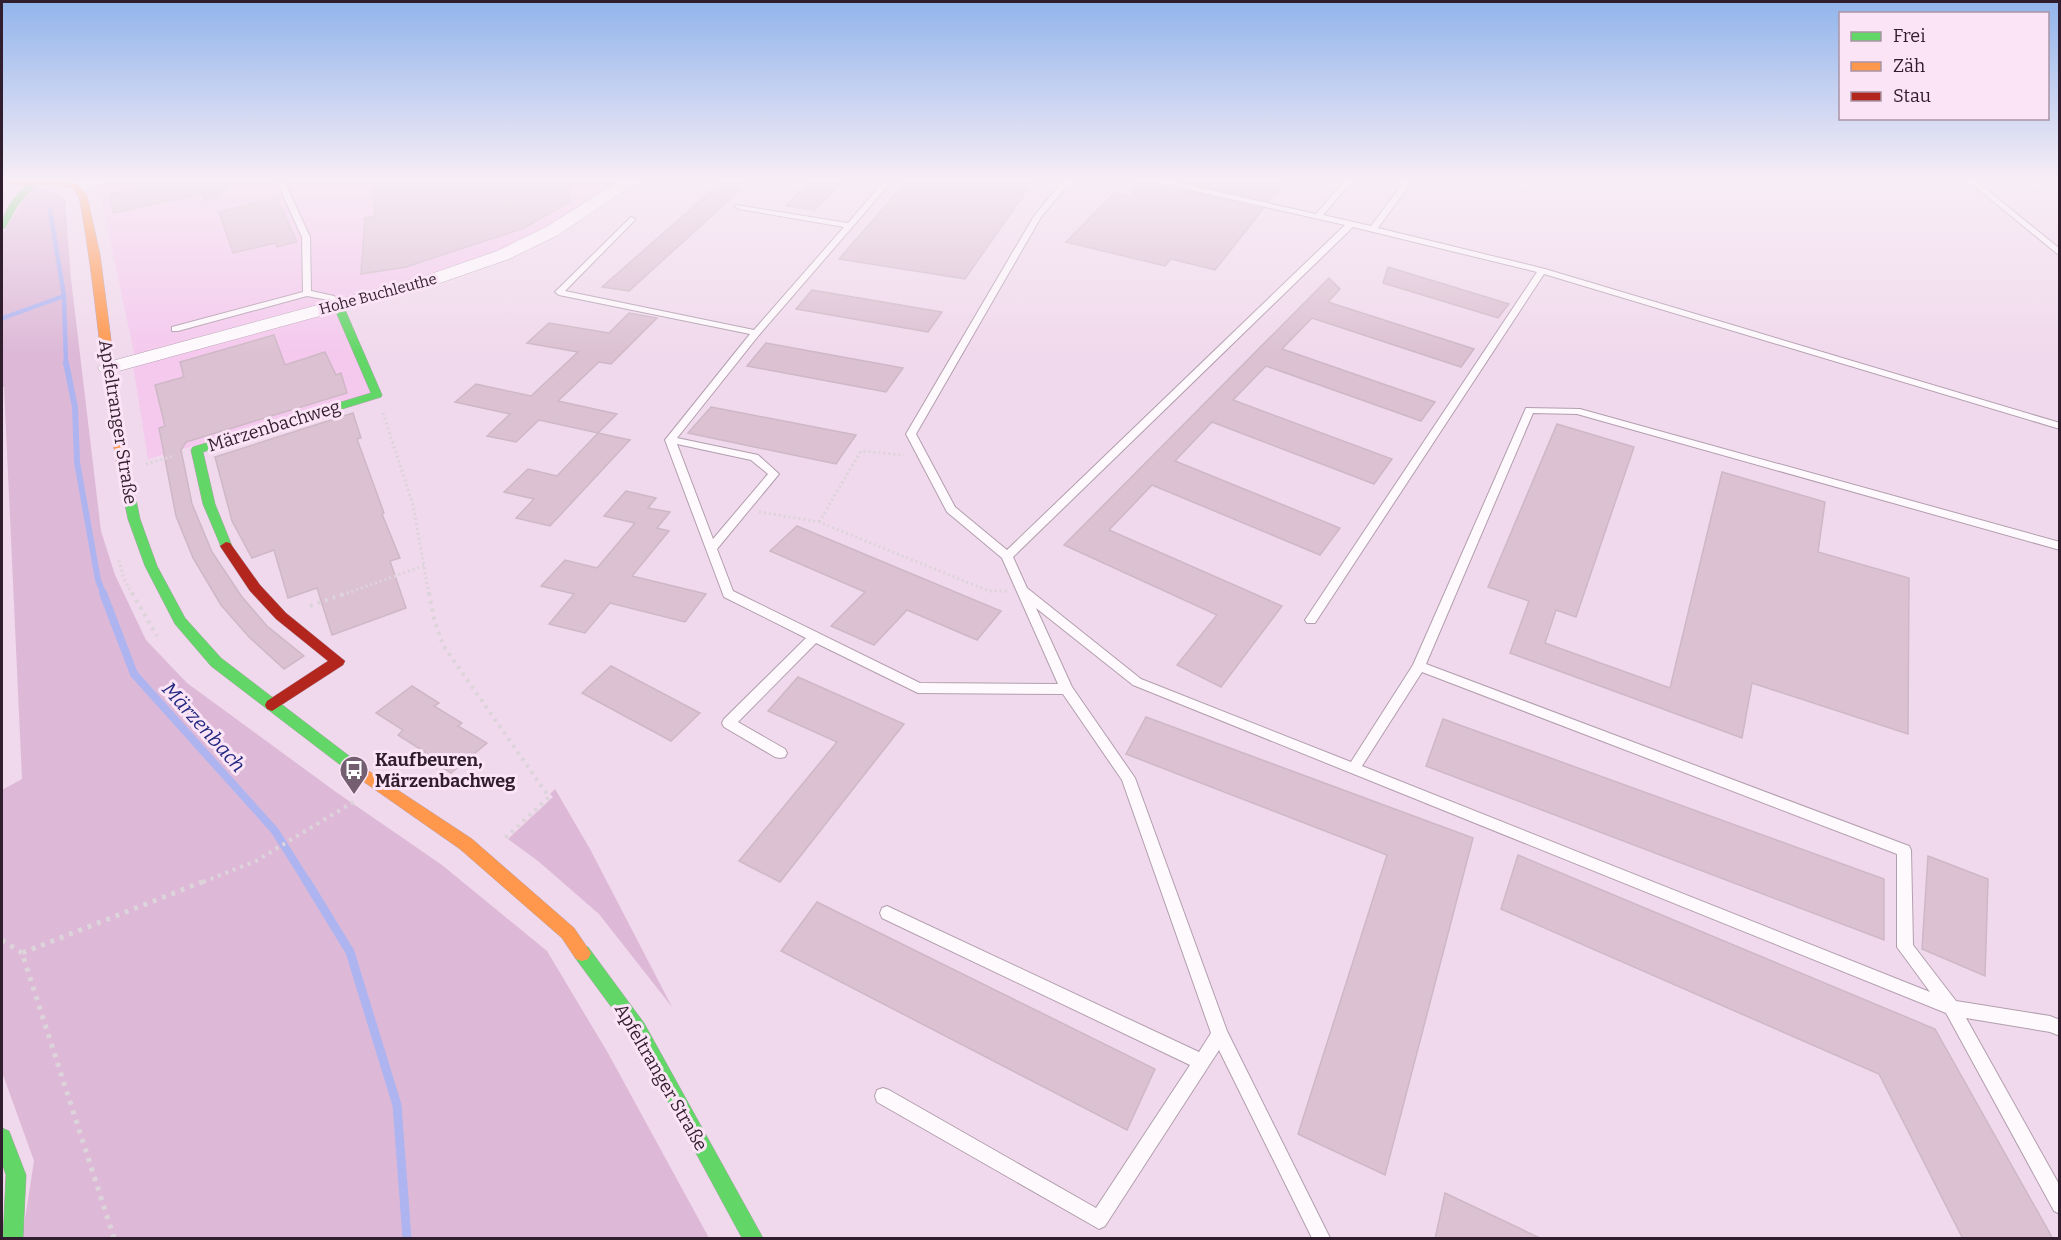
<svg xmlns="http://www.w3.org/2000/svg" width="2061" height="1240" font-family="Bitter,serif">
<style>
.built{fill:#f4c9ed}
.green{fill:#ddb9d7}
.lines{fill:none;stroke-linecap:round;stroke-linejoin:round}
.stream-far3{stroke:#aeb4f0;stroke-width:4.5}
.stream-far2{stroke:#aeb4f0;stroke-width:6}
.stream-far1{stroke:#aeb4f0;stroke-width:8}
.stream{stroke:#aeb4f0;stroke-width:9}
.building{fill:#dcc1d2;stroke:#ceb8c6;stroke-width:1.5}
.lane-casing{stroke:#b29eae;stroke-width:2}
.street-casing{stroke:#b29eae;stroke-width:1}
.fast-casing{stroke:#b29eae;stroke-width:1}
.slow-casing{stroke:#b29eae;stroke-width:1}
.jam-casing{stroke:#b29eae;stroke-width:1}
.path-far2{stroke:#dcd4da;stroke-width:3;stroke-dasharray:2 3;stroke-linecap:butt}
.path-far1{stroke:#dcd4da;stroke-width:4;stroke-dasharray:3 5;stroke-linecap:butt}
.path{stroke:#dcd4da;stroke-width:5;stroke-dasharray:4 6;stroke-linecap:butt}
.lane{fill:#fdf9fc;fill-rule:evenodd}
.street{fill:#fdf9fc;fill-rule:evenodd}
.fast{fill:#63d668;fill-rule:evenodd}
.slow{fill:#ff974d;fill-rule:evenodd}
.jam{fill:#b3261e;fill-rule:evenodd}
.labels{text-anchor:middle;stroke-width:6;stroke-linejoin:round;paint-order:stroke}
.far-street-label{font-size:15px;fill:#301d2d;stroke:#fae4f6}
.street-label{font-size:18px;fill:#301d2d;stroke:#fae4f6}
.poi-label{font-size:18px;font-weight:bold;fill:#301d2d;stroke:#fae4f6;text-anchor:start}
.water-label{font-size:20px;font-style:italic;fill:#232980;stroke:#fae4f6}
</style>
<rect width="100%" height="100%" fill="#f0d9ec"/>
<g class="built">
<path d="M97,180H622L543,229L497,252L430,276L135,357Z"/>
<path d="M334,309L373,394L148,459L133,365Z"/>
</g>
<g class="green">
<path d="M30,189C44,189 55,190 65,200L71,279L101,531L115,575L146,640L187,683L336,792L442,865L547,951L608,1053L709,1238H22L34,1161L2,1072V790L22,779L4,387H2V235Z"/>
<path d="M555,789L590,849L672,1007L599,914L538,861L508,839L553,797L550,794Z"/>
</g>
<g class="lines">
<g class="stream-far3">
<path d="M50,210L64,296L66,365"/>
<path d="M3,318L64,296"/>
</g>
<path class="stream-far2" d="M66,363L75,407L77,462L98,580L104,595"/>
<path class="stream-far1" d="M103,593L134,674L275,831L307,882"/>
<path class="stream" d="M306,880L350,952L397,1105L407,1238"/>
</g>
<g class="building">
<path d="M175,180H245L205,201L203,193L113,213L110,194Z"/>
<path d="M373,180H566L571,201L524,228L406,267L361,274L365,218L375,216Z"/>
<path d="M724,180H751L629,291L602,287Z"/>
<path d="M812,180H844L815,210L786,206Z"/>
<path d="M908,180H1034L965,279L839,259Z"/>
<path d="M1135,180H1150L1155,184L1263,209L1215,270L1171,259L1165,266L1066,242L1114,193L1133,198Z"/>
<path d="M1174,180H1286L1269,201Z"/>
<path d="M277,198L297,242L277,247L275,243L233,253L219,212Z"/>
<path d="M1388,267L1509,304L1498,318L1383,283Z"/>
<path d="M1329,278L1340,289L1328,302L1474,349L1461,367L1312,318L1282,349L1435,402L1421,421L1266,366L1233,400L1392,459L1374,484L1212,422L1175,461L1340,528L1320,555L1152,485L1109,530L1282,606L1221,687L1177,665L1217,615L1064,545Z"/>
<path d="M812,290L942,312L928,332L796,309Z"/>
<path d="M629,313L657,318L611,364L599,362L558,401L617,414L598,433L539,420L516,442L487,436L510,414L455,402L476,384L531,396L578,352L527,343L549,323L609,333Z"/>
<path d="M274,335L285,365L325,352L336,375L341,373L347,393L186,442L181,450L192,504L212,552L242,597L267,626L304,656L284,669L249,637L221,605L193,558L176,516L159,428L165,426L155,385L184,377L180,362Z"/>
<path d="M766,343L903,368L886,392L747,366Z"/>
<path d="M711,407L856,435L836,464L688,433Z"/>
<path d="M353,413L361,438L357,439L384,513L382,514L400,558L390,561L406,608L332,635L317,588L288,598L274,550L252,558L232,521L215,457Z"/>
<path d="M1557,424L1634,447L1576,617L1556,610L1545,643L1670,688L1722,472L1825,502L1818,552L1909,578L1908,734L1752,683L1742,738L1510,653L1529,601L1488,587Z"/>
<path d="M598,433L630,440L550,526L516,518L534,499L504,492L528,469L557,476Z"/>
<path d="M626,491L656,498L648,508L670,512L657,528L669,531L632,576L706,594L685,622L610,603L585,633L549,624L574,594L541,586L565,560L597,568L635,523L604,516Z"/>
<path d="M797,526L1001,611L977,640L907,610L874,645L831,626L865,592L770,551Z"/>
<path d="M611,666L700,713L671,741L582,693Z"/>
<path d="M798,677L904,724L780,882L739,861L837,742L768,711Z"/>
<path d="M412,686L439,703L434,706L462,723L458,726L487,743L451,773L423,755L425,752L398,735L403,730L376,713Z"/>
<path d="M1146,717L1473,838L1385,1175L1298,1134L1387,855L1126,754Z"/>
<path d="M1443,719L1884,879V940L1426,766Z"/>
<path d="M1518,855L1935,1029L2053,1239H1963L1879,1074L1501,909Z"/>
<path d="M1928,856L1988,879L1985,976L1922,949Z"/>
<path d="M817,902L1155,1069L1127,1130L781,951Z"/>
<path d="M1445,1193L1542,1239H1435Z"/>
</g>
<g class="lines">
<g class="lane-casing">
<g id="lane">
<path d="M276,180H284L310,237L311,291L334,296L342,305L341,307H335L328,300L307,296L178,331H172V327L303,292L302,237Z"/>
<path d="M885,180H893L759,335L677,438L758,455L779,474L717,549L733,591L920,683L1058,684L1002,558L947,512L906,434L1034,216L1064,180H1072L1041,217L916,434L955,507L1007,550L1345,225L1156,182L1152,180H1165L1316,214L1345,180H1353L1323,215L1371,226L1405,180H1413L1378,228L1545,269L2060,423V429L1544,274L1315,623H1307L1305,620L1537,272L1353,227L1013,557L1027,588L1141,679L1351,762L1413,665L1526,408L1580,409L2060,542V550L1577,414L1533,413L1426,664L1909,846L1911,850L1913,945L1956,1001L2050,1016L2060,1020V1036L2050,1032L1966,1018L2060,1186V1214L2054,1211L1946,1013L1133,685L1036,608L1072,687L1135,778L1227,1031L1330,1238H1312L1219,1050L1105,1226L1099,1229L877,1102L875,1096L877,1090L883,1088L889,1090L1096,1208L1190,1065L882,918L880,913L882,908L887,906L1199,1052L1211,1033L1122,780L1063,694L918,693L816,643L738,722L785,749L787,753L785,757L780,758L775,757L724,727L722,723L724,719L806,638L724,597L665,440L750,334L559,295L555,292L631,217L635,219L634,221L565,291L754,330L844,227L739,209L735,207L736,205L848,223ZM677,444L751,460L768,474L713,539ZM1422,672L1897,854V947L1930,992L1362,766Z"/>
<path d="M1967,180H1975L2060,249V256Z"/>
</g>
</g>
<g class="street-casing">
<g id="street">
<path d="M82,180H105C98,187 80,193 70,190L68,187L70,184Z"/>
<path d="M621,180H640L558,235L509,259L440,283L115,372H101L98,368L101,364L428,275L497,251L546,227Z"/>
</g>
</g>
<g class="fast-casing">
<g id="fast">
<path d="M31,180L39,181L18,205L5,228L2,229C2,208 18,194 31,180Z"/>
<path d="M338,302L343,305L382,395L381,397L203,452L215,504L232,546L230,549H222L203,504L191,450L193,447L371,393L333,305Z"/>
<path d="M126,476L132,480L140,519L157,566L185,618L221,658L357,762L360,766L357,770L352,772L347,770L211,666L175,624L145,566L128,519L120,480Z"/>
<path d="M582,945L588,947L644,1023L763,1238H742L632,1035L576,959L573,953L576,947Z"/>
<path d="M2,1128L9,1131L26,1175L23,1238H3L6,1175L2,1163Z"/>
</g>
</g>
<g class="slow-casing">
<g id="slow">
<path d="M2,180H62L79,185L87,196L100,255L124,441L132,480L130,483L126,484L120,480C101,386 97,290 79,196L73,189L62,186L2,184Z"/>
<path d="M352,760L472,839L574,928L591,953L588,959L582,961L576,959L562,938L460,849L347,770L344,766L347,762Z"/>
</g>
</g>
<g class="jam-casing">
<path id="jam" d="M226,542L230,543L260,585L286,613L345,661L343,665L272,711L267,709L265,705L267,701L328,661L276,619L250,591L220,546Z"/>
</g>
<g class="path-far2">
<path d="M383,413L413,505L429,595"/>
<path d="M146,464L173,456"/>
<path d="M759,512L819,522L989,591H1007"/>
<path d="M819,522L861,451L904,455"/>
<path d="M119,560L124,579L133,595"/>
<path d="M342,595L426,565"/>
</g>
<g class="path-far1">
<path d="M132,593L157,636"/>
<path d="M429,593L434,619L443,645L549,797L504,839"/>
<path d="M310,606L346,593"/>
<path d="M203,882L256,861L355,801"/>
</g>
<g class="path">
<path d="M2,940L22,953"/>
<path d="M114,1238L22,953L207,880"/>
</g>
<use href="#lane" class="lane"/>
<use href="#street" class="street"/>
<use href="#fast" class="fast"/>
<use href="#slow" class="slow"/>
<use href="#jam" class="jam"/>
</g>
<linearGradient id="sky" x2="0" y2="1"><stop stop-color="#91b4eb"/><stop offset="0.51" stop-color="#f8eef6"/><stop offset="1" stop-color="#f8eef6" stop-opacity="0"/></linearGradient>
<rect width="2061" height="353" fill="url(#sky)"/>
<defs>
<g id="bus-pin" transform="scale(1.5)"><path d="M0 17L-7.5 6A9.5 9.5 0 1 1 7.5 6Z" fill="#735f70" stroke="#fae4f6"/><path d="M-5-6H5V4H4V6H2V4H-2V6H-4V4H-5ZM-3.5-4V0h7V-4ZM-3.5 1.2v1.5H-2V1.2ZM2 1.2v1.5H3.5V1.2Z" fill="#fff"/></g>
</defs>
<g fill-rule="evenodd">
<use href="#bus-pin" x="354" y="770"/>
</g>
<g class="labels">
<g class="far-street-label">
<text transform="translate(378 294) rotate(-15)" y="5">Hohe Buchleuthe</text>
</g>
<g class="street-label">
<text transform="translate(118 422) rotate(81)" y="6">Apfeltranger Straße</text>
<text transform="translate(274 426) rotate(-17)" y="6">Märzenbachweg</text>
<text transform="translate(661 1077) rotate(60)" y="6">Apfeltranger Straße</text>
</g>
<g class="poi-label">
<text x="375" y="766">Kaufbeuren,<tspan x="375" dy="21">Märzenbachweg</tspan></text>
</g>
<g class="water-label">
<text transform="translate(204 727) rotate(48)" y="7">Märzenbach</text>
</g>
</g>
<rect width="2061" height="1240" fill="none" stroke="#301d2d" stroke-width="6"/>
<rect x="1839" y="12" width="210" height="108" fill="#fae4f6" stroke="#a994a6" stroke-width="1.5"/>
<rect x="1851" y="32" width="30" height="9" fill="#63d668" stroke="#a994a6" stroke-width="1.5"/>
<text x="1893" y="42" font-size="18" fill="#301d2d">Frei</text>
<rect x="1851" y="62" width="30" height="9" fill="#ff974d" stroke="#a994a6" stroke-width="1.5"/>
<text x="1893" y="72" font-size="18" fill="#301d2d">Zäh</text>
<rect x="1851" y="92" width="30" height="9" fill="#b3261e" stroke="#a994a6" stroke-width="1.5"/>
<text x="1893" y="102" font-size="18" fill="#301d2d">Stau</text>
</svg>
